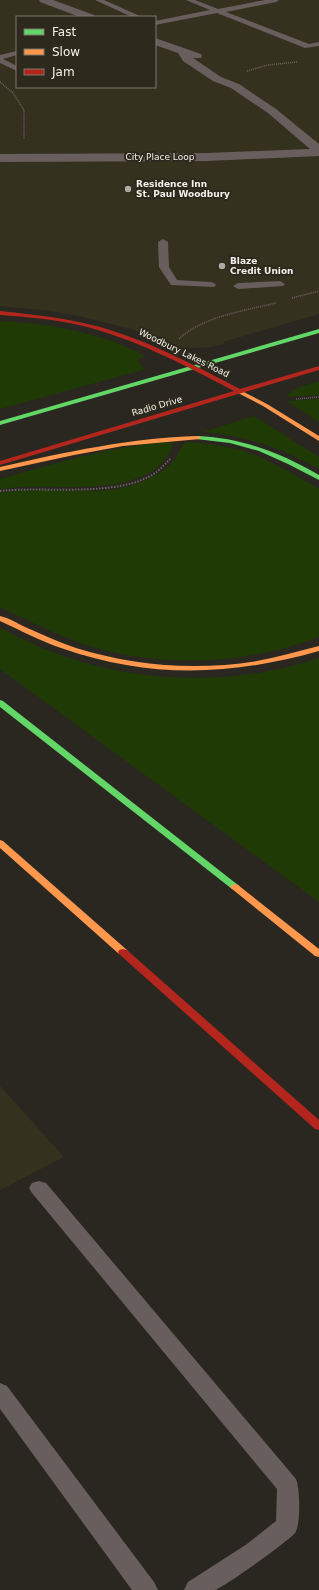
<svg xmlns="http://www.w3.org/2000/svg" width="319" height="1590" font-family="'DejaVu Sans',sans-serif">
<style>
.built{fill:#35311f;fill-rule:evenodd}
.green{fill:#203a06}
.lines{fill:none;stroke-linecap:round;stroke-linejoin:round}
.path-far1{stroke:#6b6361;stroke-width:1.5;stroke-dasharray:1 1;stroke-linecap:butt}
.path{stroke:#6b6361;stroke-width:2;stroke-dasharray:1.5 1.5;stroke-linecap:butt}
.lane{fill:#695e5e;fill-rule:evenodd}
.street{fill:#695e5e;fill-rule:evenodd}
.fast{fill:#63d668;fill-rule:evenodd}
.slow{fill:#ff974d;fill-rule:evenodd}
.jam{fill:#b3261e;fill-rule:evenodd}
.poi-dot{fill:#adaaa3;stroke:#2d291d;stroke-width:1.5}
.labels{text-anchor:middle;stroke-width:4;stroke-linejoin:round;paint-order:stroke}
.far-street-label{font-size:9px;fill:#f3f1e9;stroke:#2d291d}
.far-poi-label{font-size:9px;font-weight:bold;fill:#f3f1e9;stroke:#2d291d;text-anchor:start}
</style>
<rect width="100%" height="100%" fill="#2a2720"/>
<g class="built">
<path d="M0,0H319V314L223,342L225,344L210,347L193,348L173,346L131,329L83,317L51,311L0,306ZM17,17H155V87H17Z"/>
<path d="M0,1086L64,1157L0,1190Z"/>
</g>
<g class="green">
<path d="M0,321C50,324 101,332 145,356L138,359L141,366L146,369L0,409Z"/>
<path d="M319,381V395L287,397C292,387 309,385 319,381Z"/>
<path d="M319,399V422L287,401Z"/>
<path d="M254,416L319,457V467L317,468C280,447 245,436 203,432Z"/>
<path d="M170,442L173,445C150,505 49,480 0,489V479C53,464 115,445 170,442Z"/>
<path d="M186,442C215,444 245,448 270,462C287,470 303,480 319,489V637C246,665 158,669 83,644C55,634 27,620 0,607V493C50,484 103,502 150,478C160,473 168,468 175,459C179,454 180,446 186,442Z"/>
<path d="M0,628C26,641 51,653 79,661C154,684 244,684 319,658V902L0,669Z"/>
</g>
<g class="lines">
<g class="path-far1">
<path d="M247,71L268,65L297,62"/>
<path d="M0,82L13,93L24,110V139"/>
<path d="M292,298L319,291"/>
<path d="M179,339C201,317 247,310 276,303"/>
<path d="M296,399L319,397"/>
</g>
<path class="path" d="M0,491C44,486 119,498 155,473C161,469 166,463 171,458"/>
<g class="lane">
<path d="M95,0H104L142,17H132Z"/>
<path d="M186,0H195L218,9L265,0H279L276,2L226,12L309,44L319,42V46L305,48L217,13L155,25V21L210,10Z"/>
<path d="M17,51V55L3,59L17,66V71L0,63V55Z"/>
<path d="M163,239L168,242L169,267L177,280L211,282L214,283L216,285L214,287L171,285L159,267L158,242Z"/>
<path d="M280,281L285,284L283,286L238,289L233,286L238,283Z"/>
<path d="M39,1181L46,1183L296,1479C300,1488 301,1525 295,1533C290,1540 223,1588 215,1590C206,1590 194,1590 184,1590L188,1582L247,1544L276,1521L277,1489L32,1193L29,1188L32,1183Z"/>
<path d="M0,1383L7,1386L154,1582L158,1590H132L0,1409Z"/>
</g>
<g class="street">
<path d="M39,0H53L94,15L95,17H80L40,2Z"/>
<path d="M155,38L201,54L202,56L201,58H193L221,77L239,84L276,109L319,144V156L207,161L0,162V154L207,153L310,149L268,113L231,88L213,81L183,61L178,53L155,45Z"/>
</g>
<g class="fast">
<path d="M319,329V333L0,425V421Z"/>
<path d="M198,436C242,438 281,453 319,475V480L288,464L259,451L230,443L196,439V437Z"/>
<path d="M0,700L3,701L238,885L240,887L238,889H232L0,707Z"/>
</g>
<g class="slow">
<path d="M240,390L267,404L319,436V441L263,406L238,393L237,392Z"/>
<path d="M198,436L200,437V439L123,446L74,455L0,471V467C66,452 130,438 198,436Z"/>
<path d="M0,616C9,618 17,623 25,627C42,634 58,642 76,648C135,666 195,671 257,661C278,657 298,651 319,646V651C230,676 150,679 61,648C40,641 20,630 0,621Z"/>
<path d="M0,840L3,841L127,950L128,952L127,954H119L0,848Z"/>
<path d="M235,884L238,885L319,949V957L315,956L232,889L230,887L232,885Z"/>
</g>
<g class="jam">
<path d="M0,311C38,315 77,319 113,331C158,345 199,368 240,389L319,366V370L0,465V461L234,391C184,365 134,338 79,325C53,319 26,317 0,315Z"/>
<path d="M123,949L127,950L319,1120V1130L315,1129L119,954L118,952L119,950Z"/>
</g>
</g>
<g class="poi-dot">
<circle cx="128" cy="189" r="4"/>
<circle cx="222" cy="266" r="4"/>
</g>
<g class="labels">
<g class="far-street-label">
<text x="160" y="160">City Place Loop</text>
<text transform="translate(184 353) rotate(26)" y="3">Woodbury Lakes Road</text>
<text transform="translate(157 406) rotate(-16)" y="3">Radio Drive</text>
</g>
<g class="far-poi-label">
<text x="136" y="187">Residence Inn<tspan x="136" dy="10">St. Paul Woodbury</tspan></text>
<text x="230" y="264">Blaze<tspan x="230" dy="10">Credit Union</tspan></text>
</g>
</g>
<rect x="16" y="16" width="140" height="72" fill="#2d291d" stroke="#7c796f"/>
<rect x="24" y="29" width="20" height="6" fill="#63d668" stroke="#7c796f"/>
<text x="52" y="36" font-size="12" fill="#f3f1e9">Fast</text>
<rect x="24" y="49" width="20" height="6" fill="#ff974d" stroke="#7c796f"/>
<text x="52" y="56" font-size="12" fill="#f3f1e9">Slow</text>
<rect x="24" y="69" width="20" height="6" fill="#b3261e" stroke="#7c796f"/>
<text x="52" y="76" font-size="12" fill="#f3f1e9">Jam</text>
</svg>
